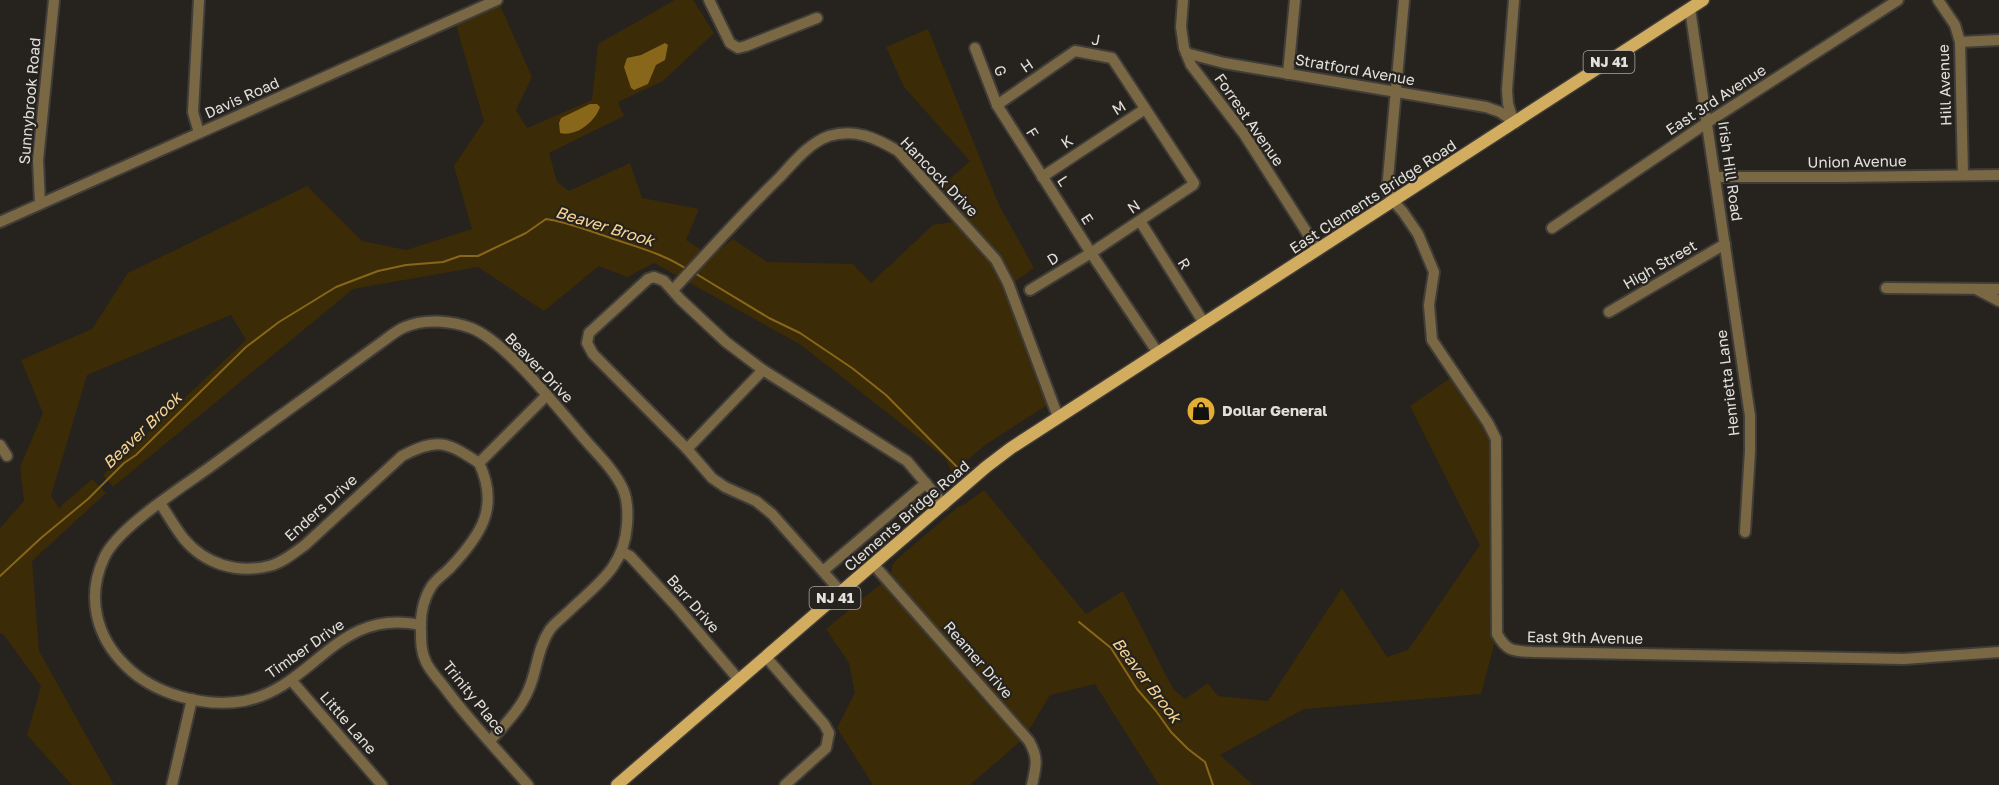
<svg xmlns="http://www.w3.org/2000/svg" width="1999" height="785" font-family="'Golos Text',sans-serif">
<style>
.green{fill:#3b2b07}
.water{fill:#89671a}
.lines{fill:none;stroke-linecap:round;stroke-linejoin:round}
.stream{stroke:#89671a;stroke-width:2}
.minor-casing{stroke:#403d39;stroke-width:14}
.major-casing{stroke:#403d39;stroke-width:15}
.minor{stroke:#7a6844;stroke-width:10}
.major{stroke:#d2ac5f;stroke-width:12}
.labels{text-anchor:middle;stroke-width:4.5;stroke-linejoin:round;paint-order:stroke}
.shield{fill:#26231e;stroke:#aaa7a4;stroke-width:1.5}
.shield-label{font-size:14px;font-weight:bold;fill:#e2e0dd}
.street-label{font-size:15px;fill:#e2e0dd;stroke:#26231e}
.poi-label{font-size:15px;font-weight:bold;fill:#e2e0dd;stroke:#26231e;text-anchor:start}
.water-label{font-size:16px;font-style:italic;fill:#f8d593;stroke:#26231e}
</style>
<rect width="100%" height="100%" fill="#26231e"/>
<g class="green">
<path d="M675,0H693L714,33L663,81L618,102L624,116L549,153L557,182L569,191L630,163L642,198L699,209L686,240L711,256L733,239L767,262L853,264L871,283L933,225L964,220L939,189L970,161L904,87L886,47L928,29L999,205L1034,268L1007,287L1052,402L985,445L952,473L945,458L801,345L654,263L627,277L599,266L544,311L478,267L353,289L113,487L103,475L246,340L231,315L87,375L51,496L59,508L92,479L106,493L32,561L39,651L114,785H72L27,735L41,686L4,635L0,633V528L24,501L20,467L43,413L21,360L92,329L128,273L307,186L362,241L406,250L472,229L454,166L484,121L455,21L498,1L532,77L516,110L527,128L592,100L598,44Z"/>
<path d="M1456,374L1499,452L1494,645L1481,694L1304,709L1220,755L1253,785H1159L1095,684L1050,695L1024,738L970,785H873L837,728L855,693L849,663L826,629L882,583L991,709L999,702L891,578L892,566L896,560L958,507L965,504L984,490L1086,614L1123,591L1173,689L1185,699L1208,683L1218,696L1268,701L1342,588L1387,657L1408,650L1480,545L1410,406Z"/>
</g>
<g class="water">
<path d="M665,43L668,45L665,60L656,65L648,84L634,90L631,88L624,67L627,58L641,55Z"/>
<path d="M590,104H597L600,107C595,122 576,137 560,133L559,123L561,118Z"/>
</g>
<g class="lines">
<g class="stream">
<path d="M693,272L769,318L800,333L852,368L886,395L963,473"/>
<path d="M0,576L41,538L88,499L124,463L136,455L246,347L279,322L336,287L378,271L406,265L443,262L460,256H478L526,233L546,219C567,222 586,230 605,236C633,246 663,253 688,270"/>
<path d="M1079,622L1111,648L1137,689L1156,711L1171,732L1188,749L1205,762L1213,785"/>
</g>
<g class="minor-casing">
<g id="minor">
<path d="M709,0L730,43L738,48L746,46L817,18"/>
<path d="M1183,0L1181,27L1184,48L1191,65L1244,134L1318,250"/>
<path d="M1404,0L1387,190L1394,202L1403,212L1418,234L1434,272L1429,305L1432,340L1488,423L1496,439L1497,634C1507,652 1514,651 1533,652L1904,659L1999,652"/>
<path d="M1514,0L1507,90L1508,104L1514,123"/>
<path d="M1938,0L1955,25L1960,42L1963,175"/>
<path d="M1690,9L1750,416V451L1745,532"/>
<path d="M1960,42L1999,40"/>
<path d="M975,48L997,105L1091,253L1158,353"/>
<path d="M1186,53L1224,63L1486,107L1500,112L1515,123"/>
<path d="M1288,74L1295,0"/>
<path d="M997,105L1075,51L1112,58L1194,183L1193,185L1091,253L1030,290"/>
<path d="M199,133L193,112L199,0"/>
<path d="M1042,177L1145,109"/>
<path d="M1715,177H1841L1999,175"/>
<path d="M40,204L38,160L54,0"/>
<path d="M1140,221L1204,323"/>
<path d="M0,222L497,0"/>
<path d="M1552,228L1708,122L1898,0"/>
<path d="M1886,288L1999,289"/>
<path d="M673,290C708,252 743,213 780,177C794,162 809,143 829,136C855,128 876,138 898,151L996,260L1008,283L1058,417"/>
<path d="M1978,290L1999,301"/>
<path d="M1609,312L1725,244"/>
<path d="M763,370L726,342L680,299L664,281L654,277L648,279L589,333L587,343L593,354L687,449L712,478L725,487L756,501L772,514L842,593"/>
<path d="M0,445L7,456"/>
<path d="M687,449L763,370L907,461L944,505"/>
<path d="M479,463C500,507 481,535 450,568C444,574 435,580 431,587C423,600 420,617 421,631C421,642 421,652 426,662C430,671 439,680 445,688C470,722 500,753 528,785"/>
<path d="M479,463L547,395"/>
<path d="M160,503C168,515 175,528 184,539C205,564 237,574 269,566C282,563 294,553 305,545L402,456C438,437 447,442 479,463"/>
<path d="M622,552L630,556L677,607L739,680"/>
<path d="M874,565L1029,741C1039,759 1036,766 1032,785"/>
<path d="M823,571L926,483"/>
<path d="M421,625C336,607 315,687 244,701C204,708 154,694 126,666C96,637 86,597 104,558C117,528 181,488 210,467C267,425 324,384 382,342C389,337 397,330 405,327C425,318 452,321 471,328C505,341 557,407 581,435C595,452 614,469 623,489C628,501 628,513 627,525C624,568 597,584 568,612C562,618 553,624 549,631C537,649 537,672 528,691C520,710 503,726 490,741"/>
<path d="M766,657L824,724L829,733L826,748L785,785"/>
<path d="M291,680L382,785"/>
<path d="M172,785L192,699"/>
</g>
</g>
<g class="major-casing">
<path id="major" d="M617,785L986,467L1011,448L1703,0"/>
</g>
<use href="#minor" class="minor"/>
<use href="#major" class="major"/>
</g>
<defs>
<g id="shop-disc" transform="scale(1.5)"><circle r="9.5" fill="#e3ae35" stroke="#26231e"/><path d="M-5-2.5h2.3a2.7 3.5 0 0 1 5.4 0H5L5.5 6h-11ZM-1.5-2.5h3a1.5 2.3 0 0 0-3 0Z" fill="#111"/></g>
</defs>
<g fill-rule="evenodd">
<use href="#shop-disc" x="1201" y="411"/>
</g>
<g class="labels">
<g class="shield">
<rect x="1583.5" y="51" width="51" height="22" rx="4.5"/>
<rect x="809.5" y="587" width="51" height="22" rx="4.5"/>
</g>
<g class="shield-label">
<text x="1609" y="67">NJ 41</text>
<text x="835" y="603">NJ 41</text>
</g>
<g class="street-label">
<text transform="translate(1096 40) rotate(10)" y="5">J</text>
<text transform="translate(1027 66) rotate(-34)" y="5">H</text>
<text transform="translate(1355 70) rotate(10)" y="5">Stratford Avenue</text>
<text transform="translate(1000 71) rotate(69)" y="5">G</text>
<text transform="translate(1945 85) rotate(-92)" y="5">Hill Avenue</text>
<text transform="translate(242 98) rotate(-24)" y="5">Davis Road</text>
<text transform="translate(1716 100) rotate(-33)" y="5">East 3rd Avenue</text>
<text transform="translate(30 101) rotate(-85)" y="5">Sunnybrook Road</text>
<text transform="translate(1119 108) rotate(-32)" y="5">M</text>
<text transform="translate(1249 120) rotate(55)" y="5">Forrest Avenue</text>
<text transform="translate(1032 133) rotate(58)" y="5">F</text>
<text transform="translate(1067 142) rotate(-34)" y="5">K</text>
<text transform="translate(1857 162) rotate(-1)" y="5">Union Avenue</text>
<text transform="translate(1730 171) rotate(82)" y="5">Irish Hill Road</text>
<text transform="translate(939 177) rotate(46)" y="5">Hancock Drive</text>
<text transform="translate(1063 181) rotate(57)" y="5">L</text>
<text transform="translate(1373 197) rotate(-33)" y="5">East Clements Bridge Road</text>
<text transform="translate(1134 207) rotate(-34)" y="5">N</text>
<text transform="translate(1087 219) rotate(57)" y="5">E</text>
<text transform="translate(1053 259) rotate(-32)" y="5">D</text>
<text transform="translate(1184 264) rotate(58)" y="5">R</text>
<text transform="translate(1660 265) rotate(-30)" y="5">High Street</text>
<text transform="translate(539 368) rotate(46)" y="5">Beaver Drive</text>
<text transform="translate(1728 383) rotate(-97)" y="5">Henrietta Lane</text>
<text transform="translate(321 508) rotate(-42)" y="5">Enders Drive</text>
<text transform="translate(907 516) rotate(-41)" y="5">Clements Bridge Road</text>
<text transform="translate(693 604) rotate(49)" y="5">Barr Drive</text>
<text transform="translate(1585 638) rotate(1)" y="5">East 9th Avenue</text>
<text transform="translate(305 649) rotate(-35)" y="5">Timber Drive</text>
<text transform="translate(978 660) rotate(49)" y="5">Reamer Drive</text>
<text transform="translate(474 698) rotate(51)" y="5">Trinity Place</text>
<text transform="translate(348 723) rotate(49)" y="5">Little Lane</text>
</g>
<g class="poi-label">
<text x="1222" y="416">Dollar General</text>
</g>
<g class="water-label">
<text transform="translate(605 226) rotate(17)" y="6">Beaver Brook</text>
<text transform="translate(142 430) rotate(-44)" y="6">Beaver Brook</text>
<text transform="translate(1147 680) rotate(53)" y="6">Beaver Brook</text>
</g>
</g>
</svg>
